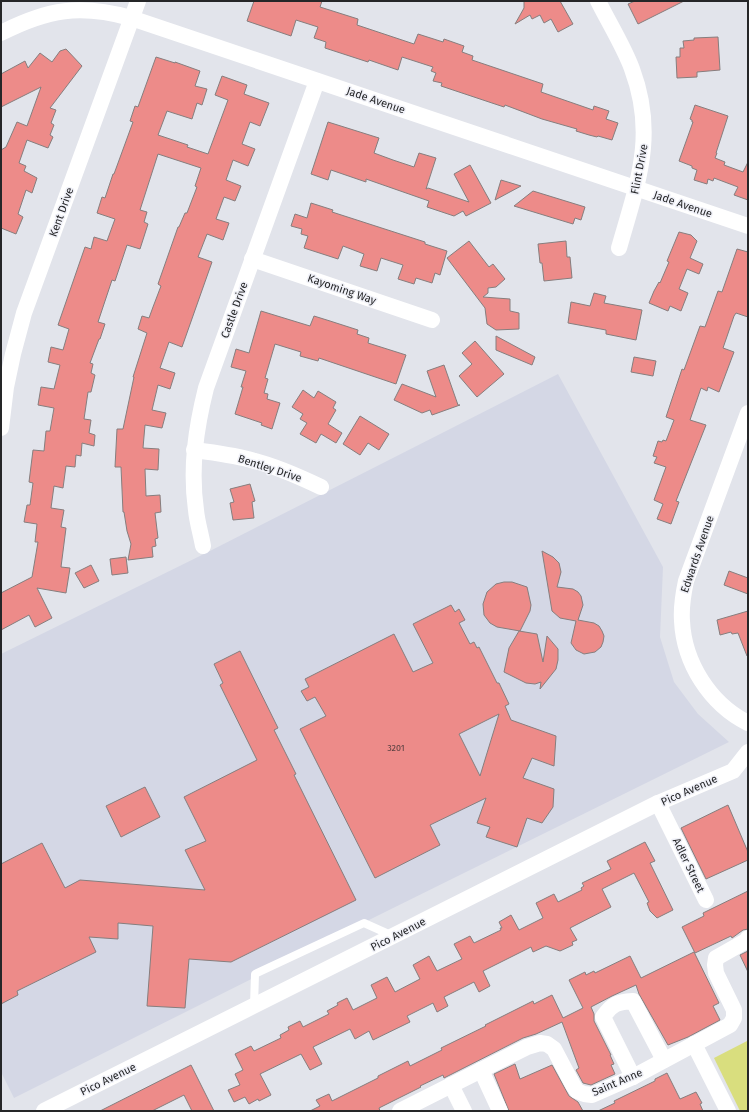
<svg xmlns="http://www.w3.org/2000/svg" width="749" height="1112" font-family="'Fira Sans',sans-serif">
<style>
.built{fill:#d4d7e5}
.garden{fill:#d9de7e}
.building{fill:#ed8b89;stroke:#867e7e;fill-rule:evenodd}
.lines{fill:none;stroke-linecap:round;stroke-linejoin:round}
.lane{stroke:#fff;stroke-width:8}
.street{stroke:#fff;stroke-width:16}
.labels{text-anchor:middle;stroke-width:3;stroke-linejoin:round;paint-order:stroke}
.number-label{font-size:9px;fill:#573f40}
.street-label{font-size:11px;fill:#252628;stroke:#f0f1f8}
</style>
<rect width="100%" height="100%" fill="#e2e4eb"/>
<path class="built" d="M558,374L663,567L660,637L674,682L698,714L729,742L377,916L14,1098L1,1072V654L206,553Z"/>
<path class="garden" d="M747,1041L748,1043V1111H740L714,1058Z"/>
<g class="building">
<path d="M254,1H322L320,7L358,19L357,25L414,44L418,34L443,42L444,39L464,46L462,52L473,56L472,60L543,84L541,92L593,110L594,106L609,111L606,119L618,123L612,140L598,136L597,137L589,135L576,131L577,129L542,119L505,105L504,107L441,86L442,83L433,81L436,73L431,71L433,67L402,57L398,70L369,60L368,62L325,48L326,42L314,38L318,27L296,20L291,36L247,21Z"/>
<path d="M524,1H560L573,24L558,32L551,19L544,23L540,15L532,19L530,15L515,24L524,8Z"/>
<path d="M635,1H684L638,24L628,4Z"/>
<path d="M718,37L720,70L697,72V77L677,78L676,57H680V48H684L683,41L694,40V38Z"/>
<path d="M66,49L82,66L50,108L56,110L51,123L54,125L50,135L53,137L48,148L27,140L19,163L26,166L24,171L37,178L32,193L26,190L18,214L23,217L16,234L1,228V150L6,147L17,122L27,126L41,87L1,107V74L25,61L28,68L40,53L52,62L60,51Z"/>
<path d="M156,57L175,63V62L200,71L195,86L207,89L202,105L197,103L192,119L167,111L158,135L188,145L187,147L208,154L228,100L215,95L222,76L247,85L244,94L269,103L260,126L250,122L242,144L255,149L248,166L233,160L226,180L241,186L235,201L224,197L216,219L229,223L223,240L207,234L198,257L212,262L182,347L169,342L160,368L175,373L170,389L158,385L152,410L166,413L162,428L145,425L143,448L159,449L158,470L145,469L146,496L160,495L161,512L155,513L158,538L155,539L156,546L152,547L153,557L128,560L131,544L127,531L124,512H123L121,467H115L117,429H123L134,377H133L147,333L138,329L142,316L149,318L153,307L161,286L158,284L178,227H179L185,213H187L197,187L195,186L201,168L158,154L140,210L147,212L144,222L148,224L140,249L127,245L115,281L112,280L98,322L105,324L100,339H99L90,363L93,364L91,373L95,375L91,392H88L84,419L91,420L89,433L95,435L94,446L82,443L81,456L76,455L75,467L66,466L63,488L54,486L51,508L64,510L61,527L66,528L61,567L70,568L66,593L37,588L52,618L35,627L29,615L1,630V593L32,577L38,542H35L37,524L24,522L27,505H30L33,483L29,482L33,450L44,451L46,431H50L54,408L38,405L41,387L54,389L60,365L48,362L51,347L63,350L69,329L58,325L85,247L91,249L94,237L107,241L115,219L97,213L102,197L105,198L113,174H114L133,122L130,121L135,106L138,107Z"/>
<path d="M695,105L728,116L716,153H717L715,158L725,162L724,165L743,172L748,162V200L734,195L738,187L714,178L713,181L708,179L707,184L694,180L697,170L692,168V166L679,161L693,122H692V120L690,119Z"/>
<path d="M328,122L379,138L374,153L393,160L414,167L419,153L436,158L426,189L428,188L469,202L454,174L470,165L491,203L466,216L463,211L454,216L427,207L429,201L366,179V182L331,170L328,180L311,174Z"/>
<path d="M501,180L521,186L495,200Z"/>
<path d="M533,191L585,207L581,220L575,218L573,224L514,206Z"/>
<path d="M311,203L333,210L332,212L425,242V244L447,251L440,275L435,273L432,283L416,278L414,284L398,279L403,265L381,258L377,271L360,266L364,254L343,246L338,259L304,248L308,236L301,234L302,229L291,226L295,214L307,218Z"/>
<path d="M679,232L691,235L697,241L690,258L703,264L699,274L687,269L679,289L688,293L681,311L670,306L668,311L649,303L654,291L659,282L660,283L669,262L667,261Z"/>
<path d="M469,241L489,267L493,264L505,279L496,287L488,288V293L483,297L510,299V311L519,313V329L496,330L487,324L485,308L447,258Z"/>
<path d="M566,241L567,257H570L572,278L544,281L542,263H540L538,244Z"/>
<path d="M737,249L748,252V317L736,313L734,316L723,348L734,352L719,392L708,387L707,391L701,388L690,420L706,425L676,501L679,502L671,524L657,519L663,504L654,500L666,467L654,463L657,457L653,456L658,441L662,442L663,440L666,441L674,420L666,417L682,369L684,370L700,326L705,327L718,291L722,292Z"/>
<path d="M594,293L606,296L604,303L642,310L636,340L606,334V330L568,323L571,302L590,306Z"/>
<path d="M261,311L310,326L314,316L330,321L358,330L357,334L369,338L368,343L406,355L396,384L319,358L318,361L300,356L301,352L275,344L265,378L268,379L264,393L268,394L267,399L280,403L272,429L261,425L262,423L235,414L243,387H241L246,371L231,367L236,349L249,353Z"/>
<path d="M496,336L535,357L532,365L496,350Z"/>
<path d="M475,341L504,374L477,397L459,376L472,364L462,353Z"/>
<path d="M634,357L656,361L653,376L631,372Z"/>
<path d="M444,365L458,405H460L432,415L430,410L422,413L394,400L402,384L436,397L427,371Z"/>
<path d="M303,390L314,398L318,391L336,402L333,408L336,410L328,424L342,433L336,443L321,434L316,443L300,434L307,423L300,419L303,414L292,407Z"/>
<path d="M360,416L389,434L379,450L368,443L360,455L343,444Z"/>
<path d="M250,484L255,501L252,502L254,518L233,520L230,503L234,502L230,489Z"/>
<path d="M542,551L553,557L559,563L561,572L557,587L573,589L578,592L581,596L583,605L578,620L594,623L599,626L602,631L604,636L603,642L601,647L595,652L584,654L576,650L571,643L576,621L560,618L552,611Z"/>
<path d="M126,557L128,573L112,575L110,559Z"/>
<path d="M91,565L99,581L84,588L75,573Z"/>
<path d="M729,571L748,578V594L724,585Z"/>
<path d="M504,582H512L527,587L531,605L530,611L520,631L497,627L490,623L484,615L483,604L487,592L496,584Z"/>
<path d="M451,605L455,612L459,609L465,620L459,623L470,644L474,642L477,648L479,647L497,683H499L509,704L505,706L511,720L556,736L554,766L532,758L523,778L554,789L553,807L542,823L527,818L517,847L486,837L490,827L477,823L486,798L430,825L440,845L375,878L300,729L326,716L315,697L307,701L301,691L309,687L305,679L394,634L413,672L433,663L413,624ZM499,714L480,776L459,734Z"/>
<path d="M748,611V656H747L738,633L732,634L731,632L720,635L717,620Z"/>
<path d="M519,631L537,634L543,662L547,636L558,649V660L556,669L540,689L541,682L535,684L526,683L504,672L509,648Z"/>
<path d="M240,651L278,728L274,730L296,774L294,775L356,900L231,962L189,959L185,1008L147,1006L153,926L118,923V939L89,937L96,952L17,991L18,995L1,1004V864L42,843L65,888L80,880L205,890L185,850L206,841L184,797L257,760L220,685L223,683L214,664Z"/>
<path d="M145,787L160,817L121,837L106,806Z"/>
<path d="M728,805L748,852V860L706,879L681,828Z"/>
<path d="M645,842L655,861L650,863L673,910L657,918L650,911L647,903L649,902L634,873L602,889L611,907L570,928L577,940L572,942L573,945L560,951L546,946L533,952L531,947L483,971L490,986L479,992L474,982L444,997L448,1006L437,1012L433,1003L407,1016L410,1022L373,1040L369,1031L355,1039L350,1029L313,1047L322,1064L310,1070L301,1054L260,1074L271,1095L259,1101L258,1099L249,1104L245,1097L234,1102L228,1090L240,1085L235,1074L243,1070L235,1054L251,1046L254,1051L281,1038L280,1035L289,1030L288,1027L300,1021L303,1027L329,1014L327,1011L338,1005L337,1003L347,998L353,1010L377,998L371,985L387,977L395,992L420,979L413,965L429,956L437,971L462,959L454,944L470,936L474,943L501,930L500,928H502L499,922L511,915L519,930L543,918L536,903L554,894L558,902L582,890L581,888L584,886L582,883L611,869L607,861Z"/>
<path d="M748,891V929L743,930L732,938L731,936L695,953L682,927L704,916L703,913Z"/>
<path d="M748,951V972L740,955Z"/>
<path d="M694,952L719,1003L713,1006L720,1020L688,1037L668,1045L639,994L636,985L612,996L591,1007L594,1014V1021L611,1055H610L614,1064L611,1065L615,1074L591,1085L583,1083L576,1070L579,1068L562,1022L536,1034L523,1038L444,1078L443,1075L420,1086L421,1087L379,1108L380,1111H310L320,1106L316,1100L329,1094L332,1101L378,1078V1076L408,1061L410,1066L442,1050L441,1048L486,1026L485,1025L533,1001L534,1004L552,995L563,1018L583,1008L569,980L585,972L586,975L594,971L595,973L630,956L641,978Z"/>
<path d="M515,1064L520,1079L552,1065L569,1096L578,1102L583,1111H509L494,1074Z"/>
<path d="M191,1065L214,1111H192L184,1095L152,1111H100Z"/>
<path d="M667,1073L680,1099L696,1092L702,1103L700,1104L703,1111H598L615,1103L614,1101L655,1081V1079Z"/>
</g>
<g class="lines">
<path class="lane" d="M254,1006L255,974L364,923L393,936"/>
<g class="street">
<path d="M598,1C609,23 624,47 632,69C657,136 637,184 619,248"/>
<path d="M1,33C48,9 80,4 131,18L748,226"/>
<path d="M252,259L432,320"/>
<path d="M748,413L686,581C683,595 681,608 682,621C684,663 710,704 748,723"/>
<path d="M1,428L6,387L13,354L24,313L138,1"/>
<path d="M194,450C215,453 235,455 255,461C278,467 300,477 321,487"/>
<path d="M203,546C201,534 197,522 196,510C190,468 196,428 206,388L317,81"/>
<path d="M658,803L706,900"/>
<path d="M694,1044L728,1111"/>
<path d="M481,1070L500,1111"/>
<path d="M633,1077L603,1017C612,1004 617,1002 633,1001L664,1060"/>
<path d="M451,1085L464,1111"/>
<path d="M44,1111L658,803L733,771L748,752"/>
<path d="M400,1111L527,1047L540,1043L547,1044L554,1049L573,1085L577,1091L584,1094L592,1095L633,1077L730,1025L734,1018V1010L716,973L715,965L716,958L746,941L748,938"/>
</g>
</g>
<g class="labels">
<g class="number-label">
<text x="396" y="751">3201</text>
</g>
<g class="street-label">
<text transform="translate(376 100) rotate(19)" y="4">Jade Avenue</text>
<text transform="translate(639 169) rotate(-79)" y="4">Flint Drive</text>
<text transform="translate(683 204) rotate(19)" y="4">Jade Avenue</text>
<text transform="translate(61 212) rotate(-70)" y="4">Kent Drive</text>
<text transform="translate(342 289) rotate(19)" y="4">Kayoming Way</text>
<text transform="translate(234 310) rotate(-70)" y="4">Castle Drive</text>
<text transform="translate(270 468) rotate(18)" y="4">Bentley Drive</text>
<text transform="translate(697 554) rotate(-71)" y="4">Edwards Avenue</text>
<text transform="translate(689 790) rotate(-24)" y="4">Pico Avenue</text>
<text transform="translate(689 865) rotate(64)" y="4">Adler Street</text>
<text transform="translate(398 934) rotate(-27)" y="4">Pico Avenue</text>
<text transform="translate(108 1079) rotate(-26)" y="4">Pico Avenue</text>
<text transform="translate(617 1082) rotate(-23)" y="4">Saint Anne</text>
</g>
</g>
<rect width="749" height="1112" fill="none" stroke="#252628" stroke-width="4"/>
</svg>
